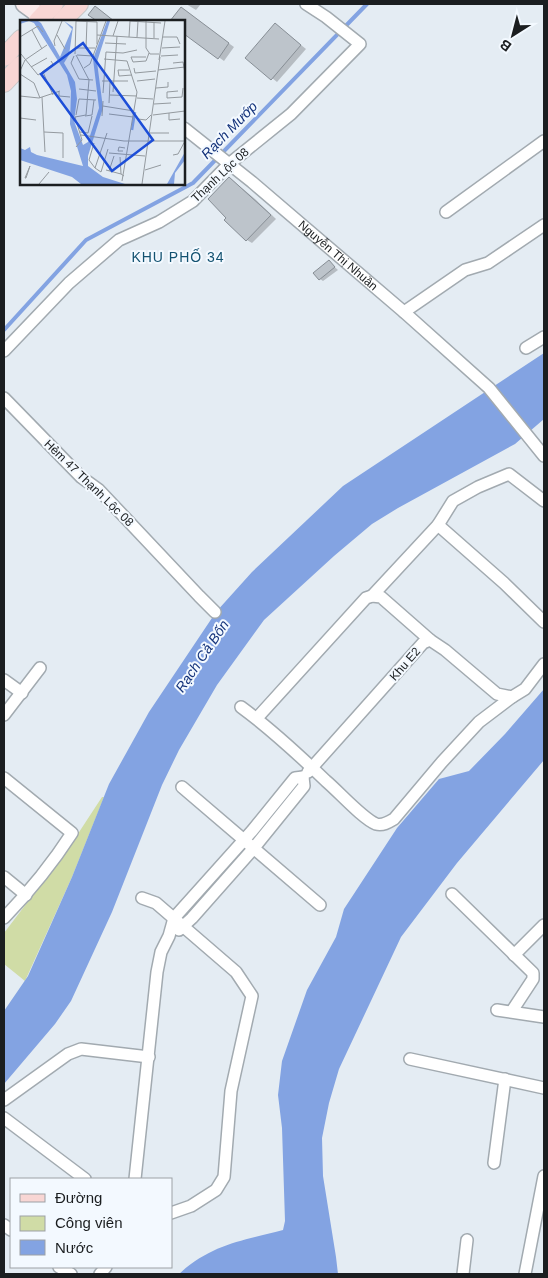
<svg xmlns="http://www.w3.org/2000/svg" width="548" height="1278" font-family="Arial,sans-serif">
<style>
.green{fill:#d0dca6}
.water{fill:#83a3e2}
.shadow{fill:#0003}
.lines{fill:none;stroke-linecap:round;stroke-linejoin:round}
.stream{stroke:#83a3e2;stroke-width:4}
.building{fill:#bdc4cb;stroke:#878e95}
.street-casing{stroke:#a2aab0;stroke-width:14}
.secondary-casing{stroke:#a2aab0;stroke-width:19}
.primary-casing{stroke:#c8c9c9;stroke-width:20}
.street{stroke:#fff;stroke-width:11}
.secondary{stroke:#fbeaea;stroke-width:16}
.primary{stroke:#f8d6d4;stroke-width:18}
.labels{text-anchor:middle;stroke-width:4;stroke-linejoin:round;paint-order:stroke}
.street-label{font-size:12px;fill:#1b1e20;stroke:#f3f9ff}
.water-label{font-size:14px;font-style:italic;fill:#14337b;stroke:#f3f9ff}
.neighbourhood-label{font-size:14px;letter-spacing:1px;fill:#135271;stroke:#f3f9ff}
.inset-river{fill:none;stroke:#83a3e2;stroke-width:2.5}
.inset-road{fill:none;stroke:#949a9f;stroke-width:1}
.view{fill:#1d4ed8;fill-opacity:0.15;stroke:#1d4ed8;stroke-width:2.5}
.inset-edge{fill:none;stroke:#1b1e20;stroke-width:2.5}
</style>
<rect width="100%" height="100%" fill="#e4ecf3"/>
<path class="green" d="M102,797H104L72,877L25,981L4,964V933L68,849Z"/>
<g class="water">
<path d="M544,353V419L515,444L398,508L372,524L334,556L264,620L217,685L179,750L162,785L112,912L71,1001L55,1024L4,1084V1011L28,976L72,877L109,784L149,712L216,612L252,572L343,486Z"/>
<path d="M544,689V760L457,863L401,937L339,1069L329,1103L322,1138L323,1176L336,1257L338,1274H179C212,1244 242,1241 283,1230L285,1221L282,1128L278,1095L282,1061L307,990L336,937L344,909L397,828L439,779L469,771L505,734Z"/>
</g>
<g class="shadow">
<path d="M186,4H201L196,10Z"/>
<path d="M181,9L234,47L224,61L184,32V21H172Z"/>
<path d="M276,25L306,49L277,82L247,58Z"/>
<path d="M230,178L255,199L276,219L252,243L247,240Z"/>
<path d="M329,262L338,270L323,281L320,279Z"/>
</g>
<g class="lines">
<path class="stream" d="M4,330L86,240L193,183L367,4"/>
</g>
<g class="building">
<path d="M95,6L114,21H97L88,15Z"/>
<path d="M181,7L229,43L218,59L184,34V21H170Z"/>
<path d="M275,23L301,45L271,80L245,58Z"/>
<path d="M229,177L271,215L246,241L224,220L226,218L208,199Z"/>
<path d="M329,260L335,267L319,280L313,273Z"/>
</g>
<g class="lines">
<g class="street-casing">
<g id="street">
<path id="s1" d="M184,128L252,182L404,312L489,388L544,456"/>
<path d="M446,212L544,141"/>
<path d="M404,312L465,270L488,263L544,225"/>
<path d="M526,348L544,337"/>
<path d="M4,351L69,283L119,240L159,222L193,201L229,164L291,114L360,44L326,17L306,4"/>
<path d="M4,398L81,477L99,490L199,596L215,612"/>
<path d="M438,525L504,583L544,622"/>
<path d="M372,596L438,525L453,501L478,487L509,474L544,501"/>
<path d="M4,680L22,693"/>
<path d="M241,707C271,729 299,755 326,781C338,791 363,819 376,824C383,826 389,822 394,819L442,762L479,722L512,697"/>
<path d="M4,715L40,668"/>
<path d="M257,718L366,598L372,596L381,597L430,640"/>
<path d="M308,772L423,643L430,640L445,650L497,694L512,697L525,689L544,664"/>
<path d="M4,778L72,833C52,864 29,892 4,918"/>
<path d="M182,787L320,905"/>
<path d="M4,877L26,895"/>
<path d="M452,894L533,973V979L512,1011"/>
<path d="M142,898L156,903L236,972L252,996L231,1091L224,1177L216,1190L191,1206L171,1213"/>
<path d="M179,930L192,918L253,849L304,786L303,777"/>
<path d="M514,955L544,925"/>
<path d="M497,1010L544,1017"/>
<path d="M410,1059L544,1088"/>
<path d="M4,1100L68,1054L81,1049L149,1057"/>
<path d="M4,1118L85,1179"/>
<path d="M494,1163L505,1079"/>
<path d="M135,1179L157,972L161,952L169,936L174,918L252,831L295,778L303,777"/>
<path d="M4,1225L11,1230"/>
<path d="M59,1267L71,1274"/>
<path d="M100,1274L106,1267"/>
<path d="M463,1274L467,1240"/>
<path d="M525,1274L544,1176"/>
</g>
</g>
<g class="secondary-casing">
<path id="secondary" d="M24,4L42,17"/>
</g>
<g class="primary-casing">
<g id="primary">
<path d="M38,21L54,4"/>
<path d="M62,21L79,4"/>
<path d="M4,57L21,39"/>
<path d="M4,83L21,65"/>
</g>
</g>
<use href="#street" class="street"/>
<use href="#secondary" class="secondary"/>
<use href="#primary" class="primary"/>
</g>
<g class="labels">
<g class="street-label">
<text transform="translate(220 175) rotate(-43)" y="4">Thạnh Lộc 08</text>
<text dy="4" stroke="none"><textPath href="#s1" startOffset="200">Nguyễn Thị Nhuần</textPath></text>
<text transform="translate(89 483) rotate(44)" y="4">Hẻm 47 Thạnh Lộc 08</text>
<text transform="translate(405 664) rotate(-49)" y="4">Khu E2</text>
</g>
<g class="water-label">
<text transform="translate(229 130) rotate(-46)" y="5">Rạch Mướp</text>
<text transform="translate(202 656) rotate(-56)" y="5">Rạch Cả Bốn</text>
</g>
<g class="neighbourhood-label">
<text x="178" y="262">KHU PHỐ 34</text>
</g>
</g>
<g transform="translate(20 20)">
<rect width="165" height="165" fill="#e4ecf3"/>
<path d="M0,1H18L21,3L40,37L52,9L44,1L53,7L49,35L44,43L55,62L57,79L54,101L63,125L68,122L79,88L73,39L87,1H90L77,42L83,88L68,136V146L83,157L105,164H61L52,157L0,140V128L5,130L10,127L11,132L17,135L63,146L50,104L51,71L47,55L14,3L9,1L0,4ZM165,132V140L155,153L154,164H147Z" fill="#83a3e2"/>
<path class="inset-river" d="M112,110L115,92"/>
<path class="inset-road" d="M56,1L77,2V24M110,1L141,3M126,1V28L130,34H139M12,10L22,29M37,15L45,29M77,15L139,19M93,16L98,1M0,17L18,6L23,12M109,17L110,1M117,17L118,1M143,17H157L160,24M134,18V2M85,23L106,24M35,26L34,21L42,1M55,28H75M66,28L67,1M142,28L160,27M1,34L18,55L23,52L33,75M55,34L56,1M56,35L69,60L66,95L55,97L62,120L56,127M57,35L73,36M54,36L51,43L59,59L73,60M141,36L158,35M126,37H111L113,42L126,41L129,33M84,39L107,41L117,72L102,161M139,40L145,1M153,43L163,42L165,53M11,47L27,38M64,48L70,44L86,1M114,48L115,53L136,51M109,50H98L99,56L112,55M138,50L165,47M0,51L5,40L27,25M22,52L33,44L31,41M0,54L14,63L20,78M82,61H108M117,61L135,59M136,68L148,67V62M59,69L76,71M158,71L147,72V78L162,77L163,68M39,72V76L50,77M93,72L97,16M83,73L86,32L103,33L117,30M90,75L117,76M0,76L19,78L40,71M22,77L25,132M117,78L133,79M89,83L90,62M134,84L151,83M83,86L114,91M149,93V100L160,99M89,94L113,97M56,95L59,79L76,80M133,95L165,91M65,96L72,95L74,80M82,96L83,81M0,98L16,100M118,99L126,100L131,95M24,112L43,113V138M60,112L68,113L72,96M87,113L75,148L81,152L88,129M130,113H149M61,115L104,121H165M74,123L69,140L75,148M103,131H98L99,127L105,128M89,133L125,136M153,135L158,134L165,121M100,137L101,154L104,156M10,146L6,158H5ZM86,150L101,154M125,150L141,145M89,151L94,136M19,164L29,152M122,164L140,37"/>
<path class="view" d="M63,23L133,120L92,151L21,54Z"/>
<rect width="165" height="165" class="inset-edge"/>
</g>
<rect width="548" height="1278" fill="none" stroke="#1b1e20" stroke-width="10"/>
<rect x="10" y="1178" width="162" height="90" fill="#f3f9ff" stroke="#9da1a6"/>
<rect x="20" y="1194" width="25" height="8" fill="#f8d6d4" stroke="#9da1a6"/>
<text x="55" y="1203" font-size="15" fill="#1b1e20">Đường</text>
<rect x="20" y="1216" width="25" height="15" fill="#d0dca6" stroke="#9da1a6"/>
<text x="55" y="1228" font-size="15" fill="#1b1e20">Công viên</text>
<rect x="20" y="1240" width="25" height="15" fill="#83a3e2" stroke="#9da1a6"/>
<text x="55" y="1253" font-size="15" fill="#1b1e20">Nước</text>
<g transform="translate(513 35) rotate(216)" stroke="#f3f9ff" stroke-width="4" paint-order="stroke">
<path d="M0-4L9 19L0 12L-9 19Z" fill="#1b1e20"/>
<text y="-8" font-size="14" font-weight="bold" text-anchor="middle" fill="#1b1e20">B</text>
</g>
</svg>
